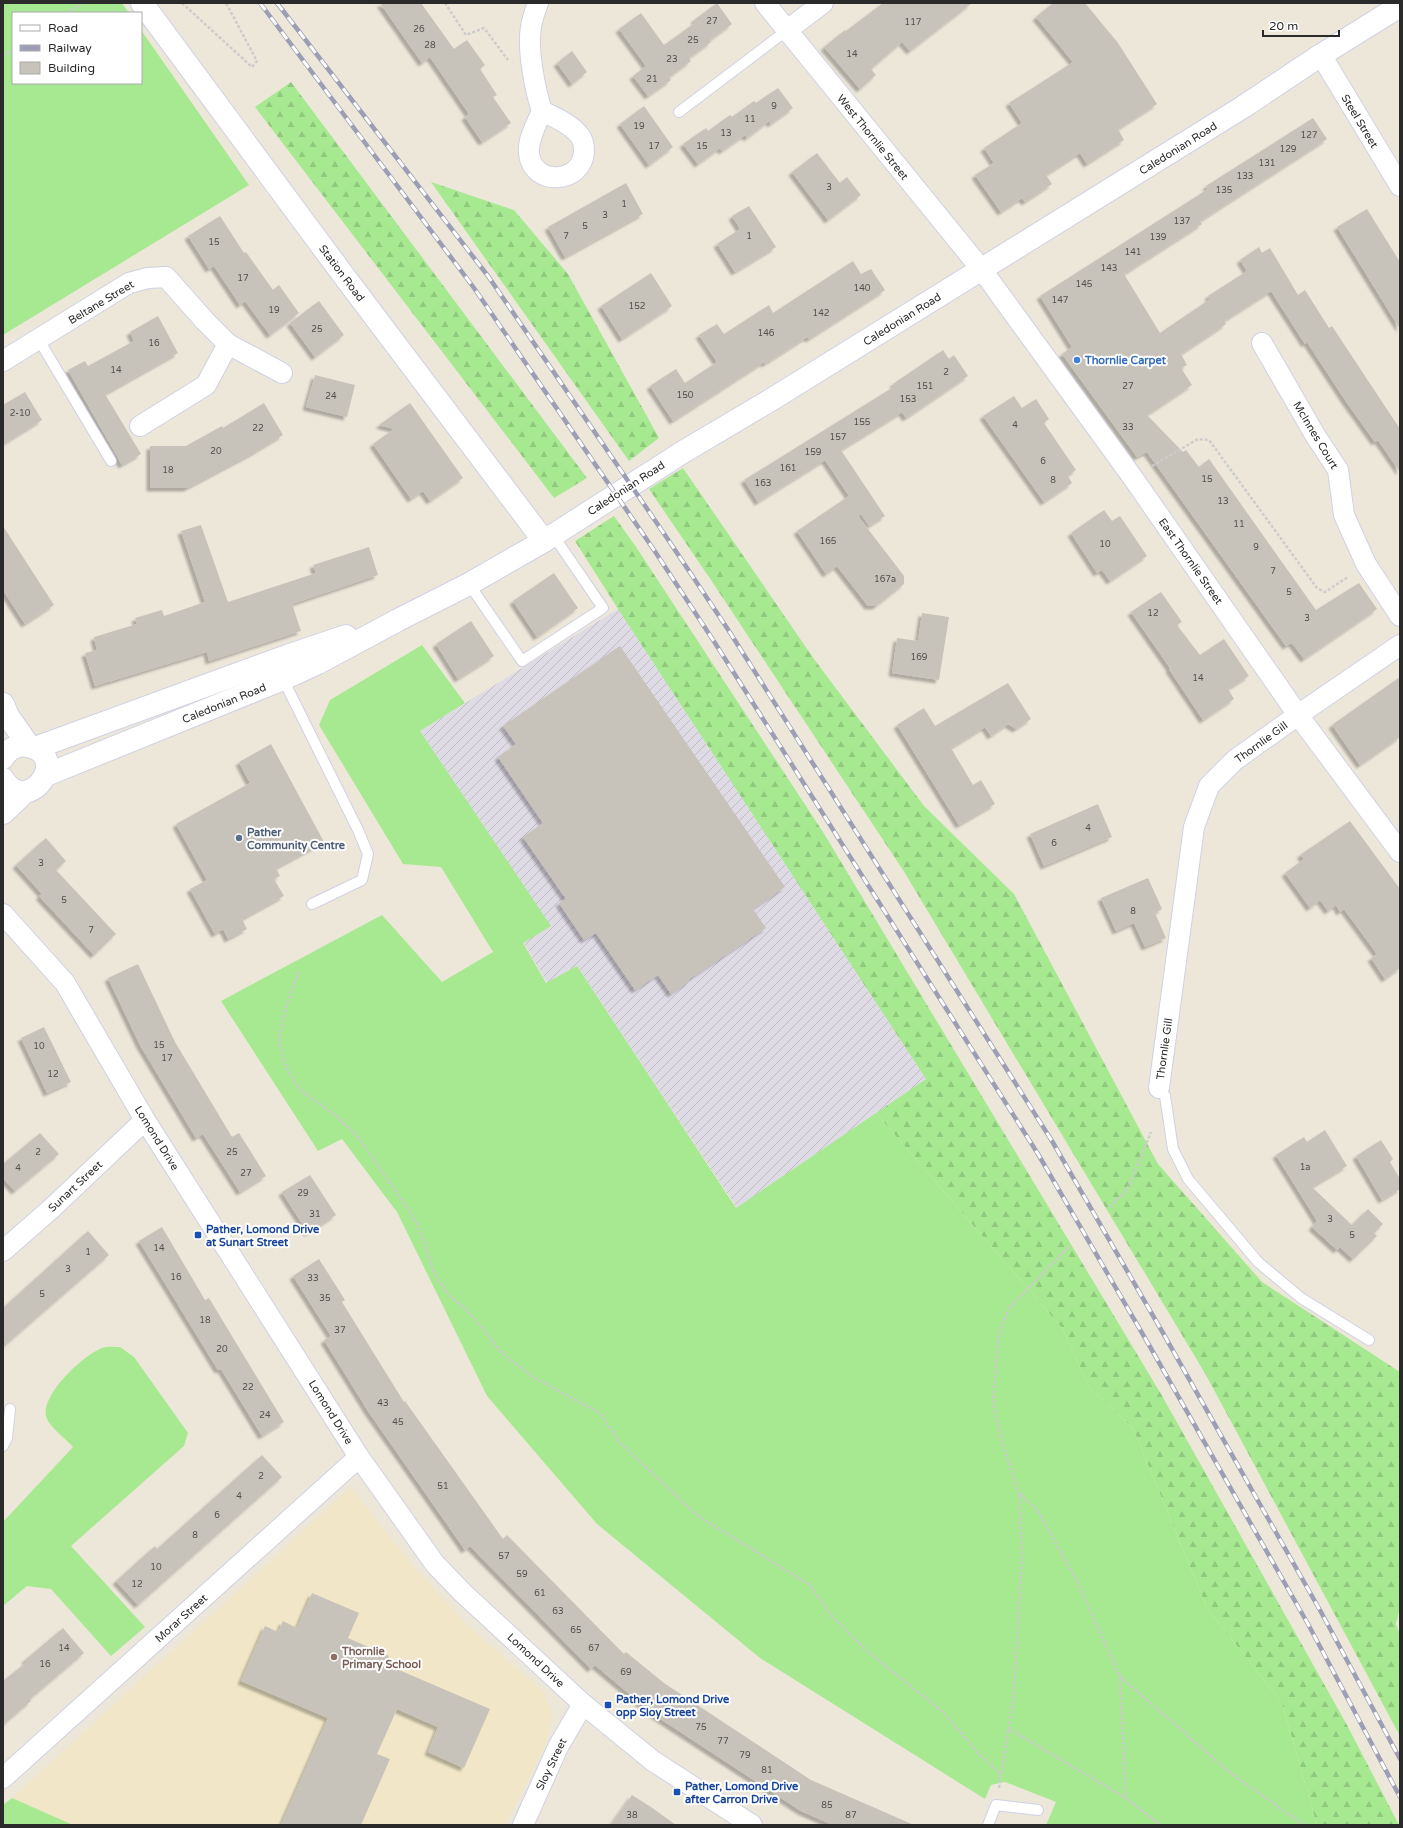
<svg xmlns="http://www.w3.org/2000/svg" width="1403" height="1828" font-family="'Varela Round',sans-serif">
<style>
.industrial{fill:url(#industrial-furrows)}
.education{fill:#f1e7c8}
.grass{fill:#a7e991}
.forest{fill:url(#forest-firs)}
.building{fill:#c8c3ba;filter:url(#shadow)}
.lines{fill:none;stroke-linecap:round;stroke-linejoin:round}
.lane-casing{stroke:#cfd1e4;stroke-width:12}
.street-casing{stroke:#cfd1e4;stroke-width:22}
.secondary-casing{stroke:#cfd1e4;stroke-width:24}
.path{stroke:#ccc;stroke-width:2.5;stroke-dasharray:3 2;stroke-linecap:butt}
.lane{stroke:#fff;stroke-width:10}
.street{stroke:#fff;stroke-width:20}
.secondary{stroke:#fff;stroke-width:22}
.rail-casing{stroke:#9c9eb6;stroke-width:4.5}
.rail{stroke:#fff;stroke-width:3;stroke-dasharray:9;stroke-linecap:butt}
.shop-dot{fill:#3f7fe0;stroke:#fff;stroke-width:1.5}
.service-dot{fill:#5c6f8a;stroke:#fff;stroke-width:1.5}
.transit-dot{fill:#1a4fb4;stroke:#fff;stroke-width:1.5}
.education-dot{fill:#8d6e63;stroke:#fff;stroke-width:1.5}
.labels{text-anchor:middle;stroke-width:4;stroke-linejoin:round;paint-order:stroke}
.number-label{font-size:9px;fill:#52504e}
.street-label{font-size:11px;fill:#2a2a2a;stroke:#fff}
.shop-label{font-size:11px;font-weight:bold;fill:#366cbe;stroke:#fff;text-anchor:start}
.service-label{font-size:11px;font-weight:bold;fill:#4e5e75;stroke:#fff;text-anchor:start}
.transit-label{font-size:11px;font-weight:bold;fill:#164399;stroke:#fff;text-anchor:start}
.education-label{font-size:11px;font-weight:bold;fill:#785e54;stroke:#fff;text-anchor:start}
</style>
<defs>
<pattern id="industrial-furrows" width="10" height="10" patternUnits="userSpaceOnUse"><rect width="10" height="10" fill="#dfdbe5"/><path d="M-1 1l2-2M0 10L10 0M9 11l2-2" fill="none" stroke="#c0bcc5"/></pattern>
<pattern id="forest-firs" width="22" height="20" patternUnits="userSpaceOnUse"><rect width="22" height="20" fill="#a7e991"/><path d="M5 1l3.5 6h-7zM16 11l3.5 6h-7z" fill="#90c87d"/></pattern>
<filter id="shadow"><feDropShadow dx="-3.5" dy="3.5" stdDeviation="1" flood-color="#0004"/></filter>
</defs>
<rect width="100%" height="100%" fill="#ede7da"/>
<path class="industrial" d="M618,609L926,1079L737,1208L577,966L547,983L523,942L550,926L420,731Z"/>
<path class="education" d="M351,1487L411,1563L466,1624L542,1690L553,1714L545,1747L505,1825H73L12,1798Z"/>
<g class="grass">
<path d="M3,3H122L129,13H13V83H141V30L249,185L3,335Z"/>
<path d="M422,645L465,703L420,731L551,926L523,943L546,983L577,966L736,1208L876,1113L1062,1328L1089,1387L1133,1428L1207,1608L1282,1703L1317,1825H1046L1056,1802L1005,1782L991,1785L985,1799L760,1658L597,1524L487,1396L397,1212L342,1139L318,1151L221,1001L382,915L442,982L493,952L441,867L403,864L319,725L330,700Z"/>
<path d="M120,1347L134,1357L188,1433L184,1446L71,1546L145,1627L111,1656L51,1589L27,1586L3,1606V1522L73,1447C66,1439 51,1428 47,1419C37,1398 83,1355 102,1348C107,1346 115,1347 120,1347Z"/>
<path d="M12,1798L73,1825H3V1805Z"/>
</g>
<g class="forest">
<path d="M291,82L587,478L554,498L255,107Z"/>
<path d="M431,182L514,210L568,274L659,438L629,461Z"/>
<path d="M683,468L814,659L924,806L1014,894L1158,1164L1262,1282L1400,1372V1607L1396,1624L1400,1635V1736L1206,1375L903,870L711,580L649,489Z"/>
<path d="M614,516L636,547L823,832L1161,1394L1347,1725L1399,1825H1317L1282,1703L1207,1608L1133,1428L1089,1387L1062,1328L876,1113L926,1079L618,609L575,541Z"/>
</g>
<g class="building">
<path d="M380,3H421L454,49L467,40L485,65L480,69L497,95L493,97L511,123L482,142L465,117L469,114L430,57L422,63Z"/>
<path d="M717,3L732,24L710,40L711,42L689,58L691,61L669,77L671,80L648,96L633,76L646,66L619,29L641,13L664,45L696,22L694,20Z"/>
<path d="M883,3H972L910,51L902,42L871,69L876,75L860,89L824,47L845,30L846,31Z"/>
<path d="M1053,3H1085L1118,43L1157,104L1118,129L1124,140L1087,164L1080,153L1046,175L1052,184L1025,202L1022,198L1001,212L975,175L994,163L984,148L1022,123L1009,103L1073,62L1036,17Z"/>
<path d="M572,51L587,72L572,84L557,63Z"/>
<path d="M778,88L793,108L771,124L769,121L747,138L745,135L722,151L720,148L698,164L683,144L706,128L708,131L730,115L732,117L754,101L756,103Z"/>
<path d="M644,106L673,147L649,165L620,124Z"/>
<path d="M1313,118L1327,139L1200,221L1202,224L1124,274L1160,333L1210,299L1208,296L1247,271L1240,260L1259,247L1262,253L1270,248L1298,295L1305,290L1329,328L1332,326L1400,429V472L1378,440L1375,442L1345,400L1307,342L1305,344L1271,291L1224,321L1226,324L1181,354L1187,365L1181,368L1192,385L1147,415L1183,452L1186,450L1199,467L1209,459L1316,610L1359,583L1377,609L1304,659L1292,643L1286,646L1147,452L1137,457L1062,354L1072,347L1040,296L1208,189L1206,186Z"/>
<path d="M817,153L840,183L847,177L861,195L828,220L792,172Z"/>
<path d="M626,183L643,214L565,257L548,227Z"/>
<path d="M749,206L776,247L735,272L717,244L740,229L732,216Z"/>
<path d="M1367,209L1400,262V329L1337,227Z"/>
<path d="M220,216L244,253L246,252L273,290L279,285L299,313L270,335L245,301L240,305L214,266L209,269L188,236Z"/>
<path d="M853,261L861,274L871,269L885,290L809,339L807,337L765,364L764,362L673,421L650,386L676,369L685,383L717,362L699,335L717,324L724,334L769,305L773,313Z"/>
<path d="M651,273L672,306L622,339L601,306Z"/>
<path d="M319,301L344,335L315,357L290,323Z"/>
<path d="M158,316L178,353L105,394L141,454L122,465L68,370L85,361L88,366L134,341L130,332Z"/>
<path d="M943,350L949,359L954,355L968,376L906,418L902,412L841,450L885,516L869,526L861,514L858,516L904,576V584L876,606H868L837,566L826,574L797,531L849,496L825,460L758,502L744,480L895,386L893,384Z"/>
<path d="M315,375L355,385L347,417L306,407Z"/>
<path d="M25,392L42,420L3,444V405Z"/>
<path d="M1014,396L1022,408L1036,399L1049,419L1044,423L1076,470L1068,476L1072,483L1044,502L983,416Z"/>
<path d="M264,403L283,435L253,453L187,488H150V446H186L222,426L223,428Z"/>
<path d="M410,403L463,478L430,501L423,491L411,499L373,444L394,429L379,425Z"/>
<path d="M1104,510L1112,521L1120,516L1147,556L1110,581L1102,570L1097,573L1071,533Z"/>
<path d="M201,525L228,602L316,573L313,565L369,547L378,575L292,604L301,631L209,661L207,652L95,686L85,653L97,650L94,637L137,624L135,618L162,610L164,616L205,602L181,531Z"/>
<path d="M3,526L54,605L25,624L3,590Z"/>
<path d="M554,573L578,608L537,637L513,601Z"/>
<path d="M1161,592L1182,622L1177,625L1200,655L1224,639L1249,676L1228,689L1234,699L1203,720L1169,669L1170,668L1131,612Z"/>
<path d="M922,613L949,617L939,680L892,673L897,638L918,641Z"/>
<path d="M471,621L494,656L458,679L436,644Z"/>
<path d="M620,646L785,887L753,909L766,928L688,980L689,981L671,994L658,975L635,990L596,933L584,940L559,903L566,899L523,837L543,823L498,757L516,744L503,726Z"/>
<path d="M1400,677V737L1360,765L1332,725Z"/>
<path d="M1008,683L1031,719L1016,729L1008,724L991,736L985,727L951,748L973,785L981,780L995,804L959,825L897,725L924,708L935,726Z"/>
<path d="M271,744L324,842L276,868L280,876L274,879L284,896L242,919L247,929L228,939L223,929L215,934L190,889L207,880L176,824L250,783L239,762Z"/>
<path d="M1098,804L1112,837L1044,866L1030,834Z"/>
<path d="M1350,821L1400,889V968L1385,979L1371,958L1377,954L1344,909L1340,912L1336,905L1328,911L1320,900L1310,908L1285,873L1304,859L1300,855Z"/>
<path d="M46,838L66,861L56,870L116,934L94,955L39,896L42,894L16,865Z"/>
<path d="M1148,878L1162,909L1155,913L1166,938L1145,947L1134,923L1116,931L1101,898Z"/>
<path d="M138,964L175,1042L232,1137L239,1133L266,1176L240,1192L203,1134L196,1138L140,1045L108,978Z"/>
<path d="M44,1027L71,1082L47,1093L21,1038Z"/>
<path d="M1325,1130L1347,1166L1312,1187L1352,1225L1368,1209L1383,1224L1374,1233L1377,1236L1353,1259L1340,1247L1337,1250L1312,1227L1317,1221L1276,1155L1304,1137L1307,1142Z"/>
<path d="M40,1133L59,1154L15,1191L3,1178V1164Z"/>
<path d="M1381,1140L1393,1159L1390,1162L1400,1179V1189L1382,1200L1356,1156Z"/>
<path d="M310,1175L336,1215L308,1233L282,1192Z"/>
<path d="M162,1227L205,1300L209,1298L284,1422L262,1436L221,1369L218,1370L139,1241Z"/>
<path d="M88,1231L109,1255L3,1347V1308Z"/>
<path d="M319,1259L345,1300L342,1302L404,1402L405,1401L503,1539L507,1535L624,1654L626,1652L664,1683L811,1780L914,1825H833L801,1811L653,1714L595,1665L591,1669L470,1546L465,1550L368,1411L324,1340L331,1336L293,1276Z"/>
<path d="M262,1455L282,1477L138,1605L116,1581L155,1546L157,1549Z"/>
<path d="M312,1593L359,1613L348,1638L389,1656L385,1664L490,1709L464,1768L428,1752L438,1727L397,1709L377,1754L390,1759L361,1825H281L328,1718L241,1681L265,1626L278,1632L283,1621L297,1628Z"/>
<path d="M63,1628L84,1653L30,1699L31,1701L3,1725V1681L27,1662L25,1660Z"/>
<path d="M632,1795L651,1807L676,1825H611Z"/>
</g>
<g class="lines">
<g class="lane-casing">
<g id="lane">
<path d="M679,112L786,31"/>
<path d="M39,340L111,461"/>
<path d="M469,584L522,661L603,608L553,535"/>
<path d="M283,679L358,830L368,854L362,880L312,904"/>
<path d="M1159,1088L1165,1096L1173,1149L1188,1179L1258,1262L1301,1298L1369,1340"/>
<path d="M3,1446L7,1438L10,1409"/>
<path d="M988,1825L996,1805L1038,1810"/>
</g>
</g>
<g class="street-casing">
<g id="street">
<path d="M538,3C535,11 532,19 531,27C527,49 535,90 542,111C556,118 571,124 580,136C583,140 584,146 584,151C583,184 533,187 529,154C527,140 537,123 542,111"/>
<path d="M765,3L982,270L1133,478L1298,715L1400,852"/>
<path d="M786,31L823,3"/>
<path d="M1321,55L1400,186"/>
<path d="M1262,343L1315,435L1338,470L1344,515L1366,564L1400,616"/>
<path d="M3,361L129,283L148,278L166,277L205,321L228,344L282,373"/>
<path d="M140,426L206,385L228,344"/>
<path d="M3,914L65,983L145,1120L359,1457L435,1564L463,1593L583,1704L653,1761L752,1825"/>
<path d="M1159,1088L1194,827L1209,786L1235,760L1298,715L1400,645"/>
<path d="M3,1251L52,1208L145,1120"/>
<path d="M3,1778L359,1457"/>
<path d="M523,1825L558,1747L583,1704"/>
</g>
</g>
<g class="secondary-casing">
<g id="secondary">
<path d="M142,3L341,272L544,541"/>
<path d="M3,704L8,716L29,746"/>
<path d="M35,748L287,656L346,636"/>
<path d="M3,758C8,750 17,744 27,746C74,755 27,819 3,779"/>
<path d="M46,775L283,679L318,663L398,620L469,584L544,541L683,452L774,398L1243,107L1321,55L1400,6"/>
<path d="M3,813L25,792"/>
</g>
</g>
<g class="path">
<path d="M182,3L252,67L257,61L226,3"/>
<path d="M445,3L466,35L484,28L508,60"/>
<path d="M68,13L82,3"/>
<path d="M3,56L13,50"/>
<path d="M1152,466L1198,439L1209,440L1317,588L1325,592L1348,577"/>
<path d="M299,972L287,1004L279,1037L284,1063L299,1089L335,1115L357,1135L418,1224L434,1273L449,1295L474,1317L501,1352L533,1377L600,1413L620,1443L697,1515L810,1585L830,1614L866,1650L944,1713L979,1754L1001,1774"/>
<path d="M1110,1207L1127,1190L1151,1132"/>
<path d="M1020,1494L1038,1511L1078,1583L1120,1676L1126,1798"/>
<path d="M1120,1676L1227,1770L1304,1825"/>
<path d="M1009,1729L1126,1798L1161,1825"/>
<path d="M999,1788L1014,1696L1022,1553L1019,1494L1002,1441L993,1402L999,1334L1009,1308L1069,1247"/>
</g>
<use href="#lane" class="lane"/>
<use href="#street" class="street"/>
<use href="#secondary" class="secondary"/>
<g class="rail-casing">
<g id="rail">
<path d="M260,3L474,288L654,550L715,643L1038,1154L1149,1345L1308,1624L1400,1797"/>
<path d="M277,3L488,276L667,538L729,631L1052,1141L1163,1333L1321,1612L1400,1759"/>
</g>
</g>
<use href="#rail" class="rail"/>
</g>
<circle class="shop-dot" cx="1077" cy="360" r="4"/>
<circle class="service-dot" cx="239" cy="838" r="4"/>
<g class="transit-dot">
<rect x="194" y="1231" width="8" height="8" rx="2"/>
<rect x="604" y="1701" width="8" height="8" rx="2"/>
<rect x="673" y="1788" width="8" height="8" rx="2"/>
</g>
<circle class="education-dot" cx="334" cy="1657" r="4"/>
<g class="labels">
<g class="number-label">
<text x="712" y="24">27</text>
<text x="913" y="25">117</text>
<text x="419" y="32">26</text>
<text x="693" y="43">25</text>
<text x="430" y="48">28</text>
<text x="852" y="57">14</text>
<text x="672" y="62">23</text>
<text x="652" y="82">21</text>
<text x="774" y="109">9</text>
<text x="750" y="122">11</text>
<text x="639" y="129">19</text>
<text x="726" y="136">13</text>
<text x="1309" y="138">127</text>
<text x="654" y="149">17</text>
<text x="702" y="149">15</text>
<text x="1288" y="152">129</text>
<text x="1267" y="166">131</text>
<text x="1245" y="179">133</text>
<text x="829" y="190">3</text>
<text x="1224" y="193">135</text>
<text x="624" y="207">1</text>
<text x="605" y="218">3</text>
<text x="1182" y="224">137</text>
<text x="585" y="229">5</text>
<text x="566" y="239">7</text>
<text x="749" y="239">1</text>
<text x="1158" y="240">139</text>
<text x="214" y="245">15</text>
<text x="1133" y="255">141</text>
<text x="1109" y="271">143</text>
<text x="243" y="281">17</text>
<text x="1084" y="287">145</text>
<text x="862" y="291">140</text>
<text x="1060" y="303">147</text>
<text x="637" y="309">152</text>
<text x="274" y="313">19</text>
<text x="821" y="316">142</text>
<text x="317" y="332">25</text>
<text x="766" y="336">146</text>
<text x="154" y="346">16</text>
<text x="116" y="373">14</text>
<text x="946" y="375">2</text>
<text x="925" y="389">151</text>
<text x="1128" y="389">27</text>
<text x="685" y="398">150</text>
<text x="331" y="399">24</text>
<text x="908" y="402">153</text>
<text x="20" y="416">2-10</text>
<text x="862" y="425">155</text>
<text x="1015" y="428">4</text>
<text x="1128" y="430">33</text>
<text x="258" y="431">22</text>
<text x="838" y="440">157</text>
<text x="216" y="454">20</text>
<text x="813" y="455">159</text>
<text x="1043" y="464">6</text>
<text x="788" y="471">161</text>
<text x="168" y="473">18</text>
<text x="1207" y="482">15</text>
<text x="1053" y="483">8</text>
<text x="763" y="486">163</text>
<text x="1223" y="504">13</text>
<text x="1239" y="527">11</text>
<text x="828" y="544">165</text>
<text x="1105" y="547">10</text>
<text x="1256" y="550">9</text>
<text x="1273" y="574">7</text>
<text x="885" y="582">167a</text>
<text x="1289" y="595">5</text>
<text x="1153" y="616">12</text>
<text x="1307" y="621">3</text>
<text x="919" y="660">169</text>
<text x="1198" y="681">14</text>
<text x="1088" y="831">4</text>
<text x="1054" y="846">6</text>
<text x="41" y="866">3</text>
<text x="64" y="903">5</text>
<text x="1133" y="914">8</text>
<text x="91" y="933">7</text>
<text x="159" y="1048">15</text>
<text x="39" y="1049">10</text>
<text x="167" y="1061">17</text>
<text x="53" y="1077">12</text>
<text x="38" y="1155">2</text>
<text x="232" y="1155">25</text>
<text x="1305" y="1170">1a</text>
<text x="18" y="1171">4</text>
<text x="246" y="1176">27</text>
<text x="303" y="1196">29</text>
<text x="315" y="1217">31</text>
<text x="1330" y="1222">3</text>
<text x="1352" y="1238">5</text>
<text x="159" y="1251">14</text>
<text x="88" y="1255">1</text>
<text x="68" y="1272">3</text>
<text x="176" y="1280">16</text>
<text x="313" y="1281">33</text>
<text x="42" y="1297">5</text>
<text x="325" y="1301">35</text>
<text x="205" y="1323">18</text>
<text x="340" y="1333">37</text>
<text x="222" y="1352">20</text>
<text x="248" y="1390">22</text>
<text x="383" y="1406">43</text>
<text x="265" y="1418">24</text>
<text x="398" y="1425">45</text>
<text x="261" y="1479">2</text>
<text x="443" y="1489">51</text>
<text x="239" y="1499">4</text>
<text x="217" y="1518">6</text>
<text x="195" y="1538">8</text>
<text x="504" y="1559">57</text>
<text x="156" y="1570">10</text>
<text x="522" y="1577">59</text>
<text x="137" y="1587">12</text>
<text x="540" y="1596">61</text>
<text x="558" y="1614">63</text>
<text x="576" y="1633">65</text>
<text x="64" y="1651">14</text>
<text x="594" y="1651">67</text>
<text x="45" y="1667">16</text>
<text x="626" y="1675">69</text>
<text x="701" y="1730">75</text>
<text x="723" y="1744">77</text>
<text x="745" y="1758">79</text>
<text x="767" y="1773">81</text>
<text x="827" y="1808">85</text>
<text x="632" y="1818">38</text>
<text x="851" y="1818">87</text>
</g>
<g class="street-label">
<text transform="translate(1360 121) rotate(59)" y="4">Steel Street</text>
<text transform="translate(873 137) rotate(51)" y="4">West Thornlie Street</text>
<text transform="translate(1178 148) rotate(-32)" y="4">Caledonian Road</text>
<text transform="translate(342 273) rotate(53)" y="4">Station Road</text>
<text transform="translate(101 302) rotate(-31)" y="4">Beltane Street</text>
<text transform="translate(902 319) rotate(-32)" y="4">Caledonian Road</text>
<text transform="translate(1316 435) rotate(59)" y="4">McInnes Court</text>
<text transform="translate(626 488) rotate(-33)" y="4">Caledonian Road</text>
<text transform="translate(1191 561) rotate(55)" y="4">East Thornlie Street</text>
<text transform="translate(224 703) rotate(-22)" y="4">Caledonian Road</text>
<text transform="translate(1261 742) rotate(-36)" y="4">Thornlie Gill</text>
<text transform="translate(1164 1049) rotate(-82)" y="4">Thornlie Gill</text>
<text transform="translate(157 1138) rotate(58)" y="4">Lomond Drive</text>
<text transform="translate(75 1186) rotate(-43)" y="4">Sunart Street</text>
<text transform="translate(331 1412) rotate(58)" y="4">Lomond Drive</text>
<text transform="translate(181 1618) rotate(-42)" y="4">Morar Street</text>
<text transform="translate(536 1660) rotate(43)" y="4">Lomond Drive</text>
<text transform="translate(551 1764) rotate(-64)" y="4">Sloy Street</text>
</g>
<g class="shop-label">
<text x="1085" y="364">Thornlie Carpet</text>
</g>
<g class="service-label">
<text x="247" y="836">Pather<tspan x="247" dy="13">Community Centre</tspan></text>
</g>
<g class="transit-label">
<text x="206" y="1233">Pather, Lomond Drive<tspan x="206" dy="13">at Sunart Street</tspan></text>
<text x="616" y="1703">Pather, Lomond Drive<tspan x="616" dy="13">opp Sloy Street</tspan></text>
<text x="685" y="1790">Pather, Lomond Drive<tspan x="685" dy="13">after Carron Drive</tspan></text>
</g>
<g class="education-label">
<text x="342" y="1655">Thornlie<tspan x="342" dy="13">Primary School</tspan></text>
</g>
</g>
<rect width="1403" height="1828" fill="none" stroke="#2a2a2a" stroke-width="8"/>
<rect x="12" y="12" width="130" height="72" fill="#ffffff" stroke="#aaaaaa"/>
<rect x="20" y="25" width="20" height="6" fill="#ffffff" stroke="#aaaaaa"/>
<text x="48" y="32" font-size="12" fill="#2a2a2a">Road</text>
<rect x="20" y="45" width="20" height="6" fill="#9c9eb6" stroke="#aaaaaa"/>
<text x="48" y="52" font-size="12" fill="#2a2a2a">Railway</text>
<rect x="20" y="62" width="20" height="12" fill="#c8c3ba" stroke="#aaaaaa"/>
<text x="48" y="72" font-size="12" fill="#2a2a2a">Building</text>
<path d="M1263 30v6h76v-6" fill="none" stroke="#2a2a2a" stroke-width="2"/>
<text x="1269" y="30" font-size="12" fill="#2a2a2a" stroke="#ffffff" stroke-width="3" paint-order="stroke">20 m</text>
</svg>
